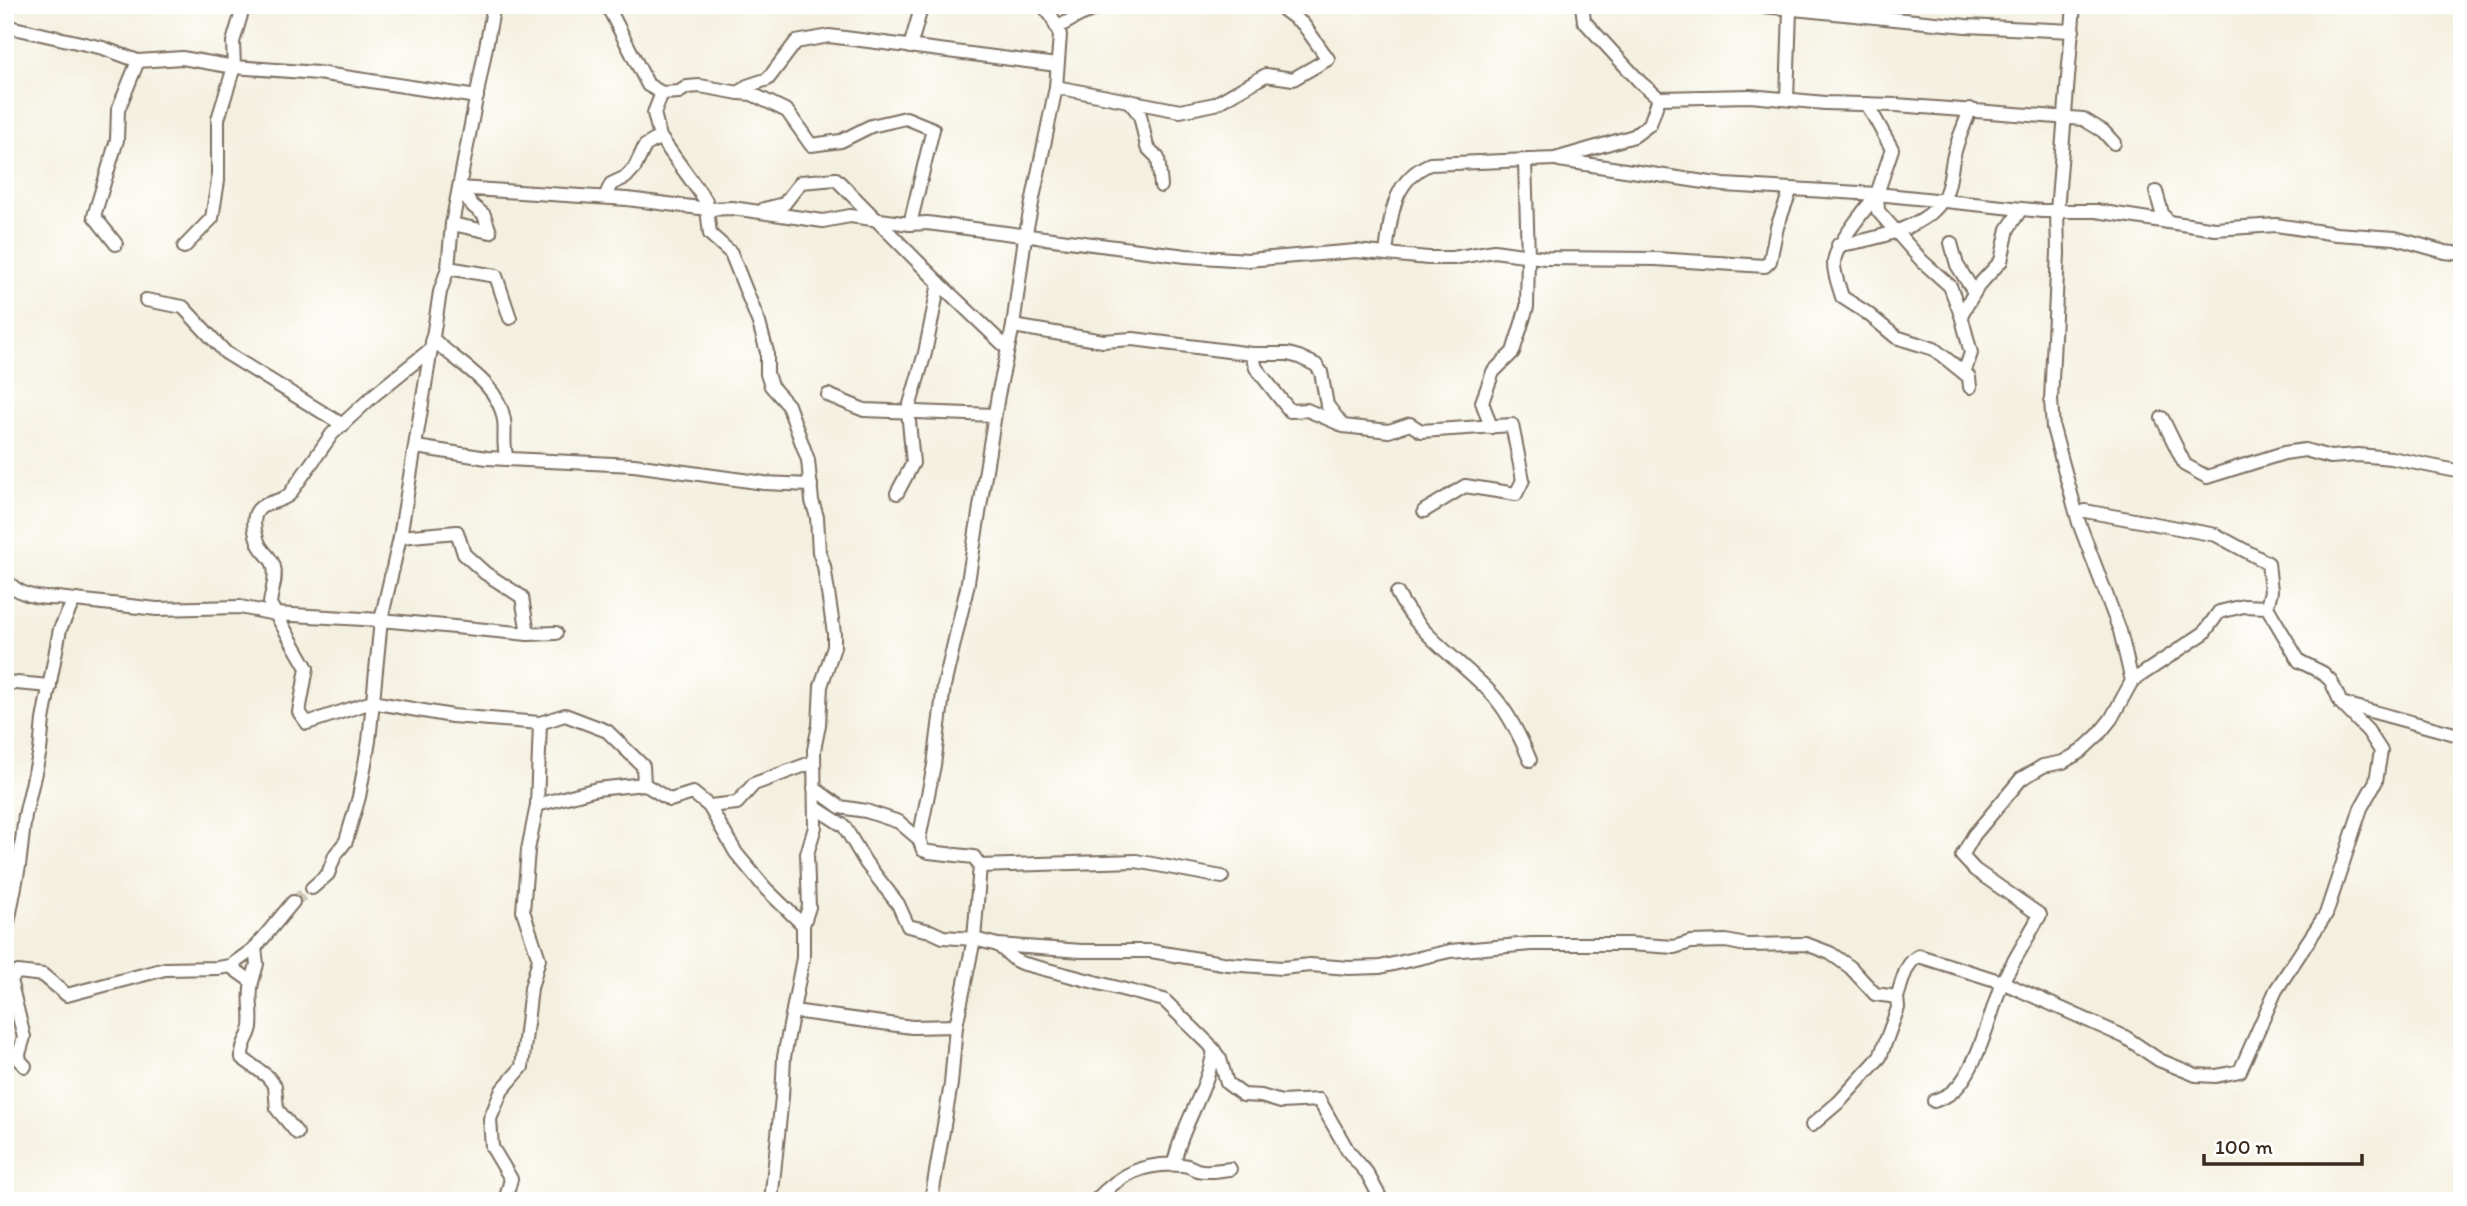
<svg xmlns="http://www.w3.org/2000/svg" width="2467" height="1206" font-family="Itim,sans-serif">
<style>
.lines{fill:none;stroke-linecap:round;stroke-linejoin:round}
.minor-tunnel{stroke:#cfc8b8;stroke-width:12;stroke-dasharray:12 6;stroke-linecap:butt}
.minor-casing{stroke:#7c6f62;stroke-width:16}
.minor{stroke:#fff;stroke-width:12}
</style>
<rect width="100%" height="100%" fill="#fff"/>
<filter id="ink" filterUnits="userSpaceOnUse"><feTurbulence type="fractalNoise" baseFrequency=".0143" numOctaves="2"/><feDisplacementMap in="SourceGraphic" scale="14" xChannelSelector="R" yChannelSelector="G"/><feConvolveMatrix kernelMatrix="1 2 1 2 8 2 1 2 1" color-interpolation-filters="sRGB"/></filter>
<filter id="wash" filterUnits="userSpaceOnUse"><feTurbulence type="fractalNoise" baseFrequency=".00686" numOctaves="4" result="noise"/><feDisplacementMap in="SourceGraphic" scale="28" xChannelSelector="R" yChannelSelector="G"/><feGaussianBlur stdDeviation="1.57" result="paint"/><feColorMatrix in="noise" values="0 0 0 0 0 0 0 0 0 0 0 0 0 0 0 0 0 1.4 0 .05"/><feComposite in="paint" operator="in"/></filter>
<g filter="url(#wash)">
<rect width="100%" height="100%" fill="#f4f0df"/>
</g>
<g filter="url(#ink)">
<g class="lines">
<path class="minor-tunnel" d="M293,902L312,888"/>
<g class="minor-casing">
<g id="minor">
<path d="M494,5L452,224L448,268L440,292L431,349L374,395L332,434L289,495C280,502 266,502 260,508C250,516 255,534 259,544C263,553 272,557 274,567C277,581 271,591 270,604L307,668L299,712L307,723L372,702L452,716L540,723L565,715L607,731L643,766L644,784"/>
<path d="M607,5L648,85L662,93L654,113L660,137L706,201L710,234L731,253L759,323L767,352V374L771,386L788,405L808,460L812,501L817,517L819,552L824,566L834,633V647L821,686L819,725L814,750L815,827L807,854L809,907L803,925V958L784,1057L782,1097L771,1201"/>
<path d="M1582,5L1584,21L1640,82L1659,98L1750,96L1825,103L1896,105L2083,119L2103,131L2114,143"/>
<path d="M1753,5L1966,26L2073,31"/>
<path d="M1786,5L1790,10L1787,99"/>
<path d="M2074,5L2057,211L2058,253L2051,400L2053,428L2079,523L2120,631L2132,681"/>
<path d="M5,26L103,48L138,61L182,58L234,67L318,73L477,97"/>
<path d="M1058,27L1080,15L1106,5"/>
<path d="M910,47L922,5"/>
<path d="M1056,87L1180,111L1215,104L1266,75L1293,79L1328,59L1303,24L1284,10L1283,5"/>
<path d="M662,93L679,92L687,87L700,86L739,93L747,86L768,79L796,42L829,36L1057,65"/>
<path d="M739,93L752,94L787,111L811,145L841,141L871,126L906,118L933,129L910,224"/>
<path d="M1129,101L1140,115L1147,147L1158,158L1161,186"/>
<path d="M1867,104L1892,149L1877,194L1878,211L1922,261L1950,286L1961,315L1979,285L2001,261L2008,229L2021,209"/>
<path d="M1559,160L1724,185L1791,189"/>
<path d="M2156,192L2162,213L2168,222"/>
<path d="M1877,194C1865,210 1833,247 1834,264C1834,275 1839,286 1842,297L1867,313L1896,337L1934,349L1969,377L1970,387"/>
<path d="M605,197L611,184L626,177L635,167L645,146L660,137"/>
<path d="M764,209L784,204L801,182L836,179L939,283L925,353L908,411L913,463L897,493"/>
<path d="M452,224L490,232L484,215L473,206L459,188L627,199L708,209L732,208L823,221L850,216L910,224L927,223L1186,256L1248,260L1356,251L1428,258H1453L1494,251L1545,258L1656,259L1765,266L1770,261L1777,227L1791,189L1877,194L2042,211H2096L2215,229L2276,225L2336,234L2395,238L2445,252L2462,254"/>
<path d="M1951,243L1957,265L1974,292"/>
<path d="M116,244L94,216L117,140L118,110L138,61"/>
<path d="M1838,245C1868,241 1923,229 1941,202C1951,188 1950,171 1954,155C1957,140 1965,125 1970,109"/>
<path d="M184,247L212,218L218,181V119L234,67L233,42L244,5"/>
<path d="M1386,253C1391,217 1392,180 1430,164L1555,159L1634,136L1650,124L1659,98"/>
<path d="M448,268L496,276L510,318"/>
<path d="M939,283L1008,349"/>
<path d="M146,300L183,307L226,353L343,425"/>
<path d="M1961,315L1971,353L1964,373"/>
<path d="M1013,326L1103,341L1133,339L1252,354H1288L1299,357L1316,365L1321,372L1327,405L1343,426L1389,431L1410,424L1421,431L1512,425L1523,480L1516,494L1465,486L1424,511"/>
<path d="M432,338C456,363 498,381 504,420C506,435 502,443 507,459"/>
<path d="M1252,354L1256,368L1290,411L1307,410L1340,424"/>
<path d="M828,395L864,410L994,415"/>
<path d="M2162,418L2185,465L2207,477L2284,453L2305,450L2330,457L2358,455L2391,458L2462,472"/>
<path d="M1491,427L1482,402L1493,372L1513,352L1527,307L1528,256L1525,162"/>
<path d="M416,447L487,458L634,465L764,483L811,485"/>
<path d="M2085,511L2216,535L2268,563L2271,591L2267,607"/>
<path d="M400,537L457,532L464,554L485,573L522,597L528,634"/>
<path d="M7,581C19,595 39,599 57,598L157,609L240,607L275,614L381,620L400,537L431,349"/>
<path d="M1397,593C1418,634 1457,658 1489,691C1507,709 1520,736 1530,760"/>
<path d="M5,682L50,686"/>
<path d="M2341,703L2462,736"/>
<path d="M814,788L840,807L866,811L899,822L919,839"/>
<path d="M537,805L597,789L644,784L670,800L693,793L709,806L737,803L754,784L808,764L814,767"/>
<path d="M709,806L736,853L766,889L803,925"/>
<path d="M816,808L844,826L866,863L898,904L908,926L930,931L943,937L974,939L998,945L1082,951H1151L1228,964L1282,968L1310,965L1349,968L1380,967L1450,951L1531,944H1629L1674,947L1691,942L1726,941L1746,945L1806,944L1830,953L1850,967L1875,994L1897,997L1898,1008L1880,1057L1840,1101L1812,1125"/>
<path d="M980,866L1136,861L1222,877"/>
<path d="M312,888L328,874L335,855L346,841L359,797L369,741L381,620L528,634L556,633"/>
<path d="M5,938L19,866L25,815L40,751L43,720L60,629L74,600"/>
<path d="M998,945L1015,960L1021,963L1164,1000L1209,1044L1220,1059L1227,1083L1243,1095L1261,1096L1281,1102L1319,1100L1348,1151L1367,1173L1382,1201"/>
<path d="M230,966L252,982C248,999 253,1011 251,1027C249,1039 241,1043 242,1058L267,1076L275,1086L277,1109L297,1133"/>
<path d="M10,980L24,1037L19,1054L20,1061L25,1066"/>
<path d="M252,982L257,964L255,948"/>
<path d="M5,984L18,972L43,975L67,995L165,969L218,968L230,966L255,948L293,902"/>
<path d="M1897,997C1902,984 1905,962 1919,956L2002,982L2040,915L1975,870L1962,856L1974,835L2021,779L2043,766L2063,762L2080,752L2098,735L2111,719L2132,681L2204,633L2219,612L2244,606L2267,607L2299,661L2323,673L2331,681L2341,703L2368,731L2381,751L2376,781L2361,808L2326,914L2276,990L2240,1071L2216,1076L2196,1075L2159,1060L2125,1037L2002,982C1991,1012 1977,1071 1953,1091C1948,1096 1941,1098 1934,1101"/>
<path d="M793,1011L912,1027L956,1026"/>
<path d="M1174,1164C1182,1124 1207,1092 1214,1050"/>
<path d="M505,1201L511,1179L492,1147L490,1119L502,1090L522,1067L531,988L539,959L523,911L528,850L537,805L540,723"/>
<path d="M931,1201L951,1084L956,1026L974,939L980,866L974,857L929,852L923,850L919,839L934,765L944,686L967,588L998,395L1013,326L1025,237L1056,87L1060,35L1052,17L1043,5"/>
<path d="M1095,1201C1120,1174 1144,1162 1182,1165C1188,1165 1192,1168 1197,1170C1208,1173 1219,1170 1230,1169"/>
</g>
</g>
<use href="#minor" class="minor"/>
</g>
</g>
<rect width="2467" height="1206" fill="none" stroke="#fff" stroke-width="28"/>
<path d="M2204 1154v10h158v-10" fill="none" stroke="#3b2a1e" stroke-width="3.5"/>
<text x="2215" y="1154" font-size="21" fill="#3b2a1e" stroke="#ffffff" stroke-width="5" paint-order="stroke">100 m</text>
</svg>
